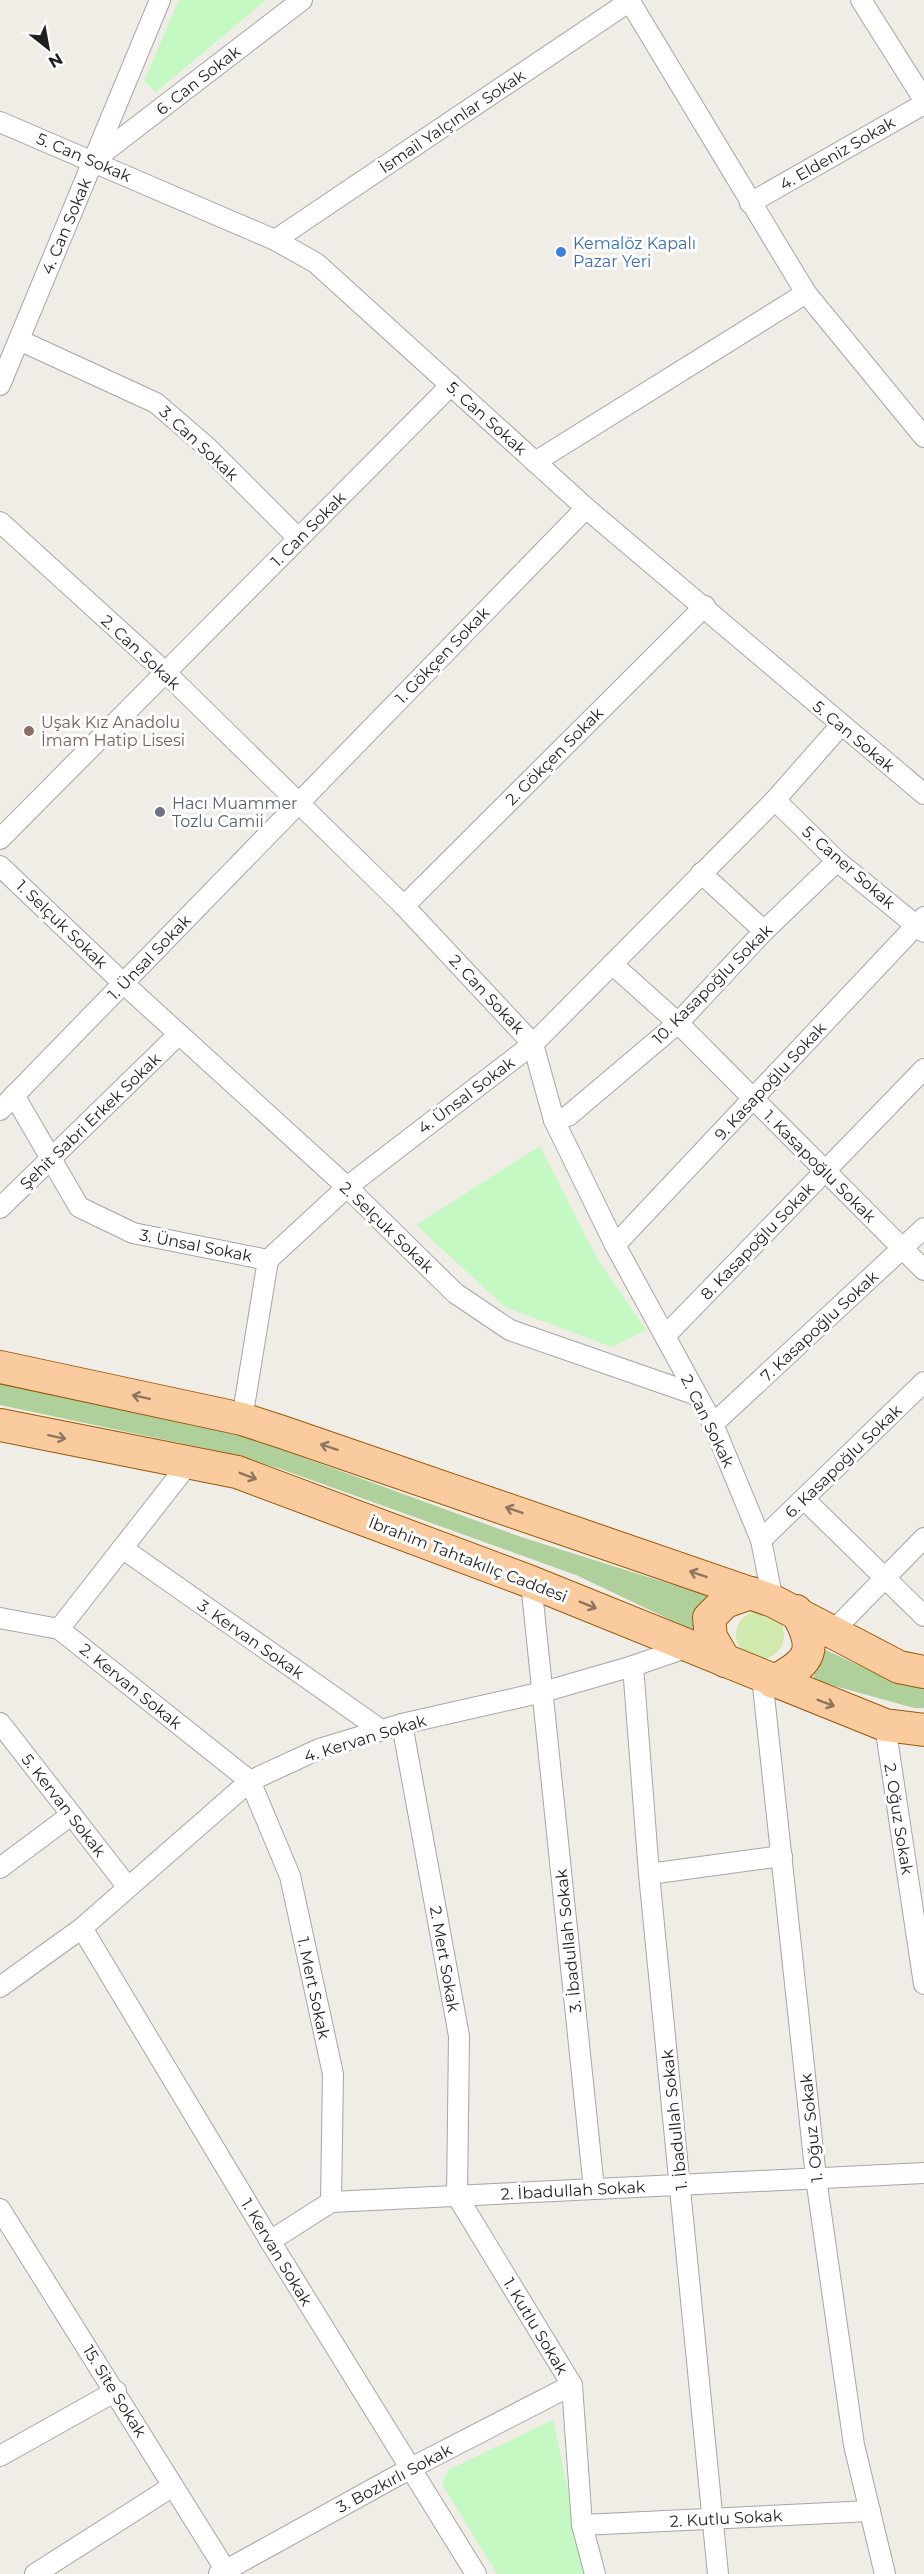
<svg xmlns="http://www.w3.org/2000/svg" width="924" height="2574" font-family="Montserrat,sans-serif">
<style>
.grass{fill:#d0e9ad}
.forest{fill:#afcf9b}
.park{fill:#c5f9c4}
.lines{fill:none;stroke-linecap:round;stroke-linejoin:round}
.minor-casing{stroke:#a6a6a6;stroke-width:22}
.primary-casing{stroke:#995802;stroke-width:34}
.minor{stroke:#fff;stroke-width:20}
.primary{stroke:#fbcba0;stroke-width:32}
.oneway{stroke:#8d7560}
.shop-dot{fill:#3f7fe0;stroke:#fff;stroke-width:2}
.education-dot{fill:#8d6e63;stroke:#fff;stroke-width:2}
.worship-dot{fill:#6b7280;stroke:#fff;stroke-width:2}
.labels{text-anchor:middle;stroke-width:6;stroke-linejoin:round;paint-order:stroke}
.street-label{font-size:16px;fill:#1f1f1f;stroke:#fff}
.shop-label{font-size:16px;fill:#366cbe;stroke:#fff;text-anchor:start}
.education-label{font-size:16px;fill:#785e54;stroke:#fff;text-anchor:start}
.worship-label{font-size:16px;fill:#5b616d;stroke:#fff;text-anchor:start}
</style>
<rect width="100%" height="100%" fill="#f0ece6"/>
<circle class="grass" cx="760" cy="1635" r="24"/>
<g class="forest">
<path d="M0,1383L236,1433L521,1537L708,1596L699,1613L694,1631L576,1575L278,1468L213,1450L0,1405Z"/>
<path d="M819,1647L902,1685L924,1688V1708H914L813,1680Z"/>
</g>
<g class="park">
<path d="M179,0H266L156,92L144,81Z"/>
<path d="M540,1146L596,1257L646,1330L612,1347L505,1307L416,1225Z"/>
<path d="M553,2420L586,2574H497L442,2484L448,2470Z"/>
</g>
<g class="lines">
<g class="minor-casing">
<g id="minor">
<path d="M629,0L806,293L924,437"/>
<path d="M861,0L924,100"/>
<path d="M0,122L275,240L316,263L586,508L924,794"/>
<path d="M95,159L302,0"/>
<path d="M750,203L924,104"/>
<path d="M275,240L630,1"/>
<path d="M19,340L156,403L207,447L298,538"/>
<path d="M0,385L160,0"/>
<path d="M535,462L806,293"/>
<path d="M0,522L165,672L404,906L533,1044L554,1120L615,1245L713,1424L761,1540L773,1601"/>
<path d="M775,800L837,861L924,932"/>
<path d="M0,839L451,385"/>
<path d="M0,866L123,983L347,1187L455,1293L510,1330L697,1395"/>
<path d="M701,873L764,931"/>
<path d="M404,906L705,606"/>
<path d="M612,964L678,1023L924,1270"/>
<path d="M14,1095L79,1207L133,1233L268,1260"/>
<path d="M0,1110L586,508"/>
<path d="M554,1120L568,1116L678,1023L764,931L837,861"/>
<path d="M0,1208L179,1034"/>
<path d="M615,1245L924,917"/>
<path d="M665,1336L924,1069"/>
<path d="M242,1419L268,1260L347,1187L533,1044L775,800L841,725"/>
<path d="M713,1424L924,1228"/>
<path d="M804,1499L924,1616"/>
<path d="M761,1540L924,1382"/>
<path d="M122,1548L381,1730"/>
<path d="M531,1582L594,2189"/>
<path d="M0,1618L59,1629L250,1781L290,1876L333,2074L331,2202"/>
<path d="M59,1629L189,1463"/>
<path d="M833,1631L924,1538"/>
<path d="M633,1666L649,1874L718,2574"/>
<path d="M762,1677L816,2178L854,2445L885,2574"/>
<path d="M0,1723L127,1886"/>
<path d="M402,1724L459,2036L457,2196L572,2385L582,2525L595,2574"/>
<path d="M885,1725L924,1984"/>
<path d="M0,1868L71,1815"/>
<path d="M649,1874L782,1856"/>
<path d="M82,1928L270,2241L476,2574"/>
<path d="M0,1987L82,1928L250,1781L319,1749L402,1724L543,1692L633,1666L691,1646"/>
<path d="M0,2209L228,2574"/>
<path d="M270,2241L331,2202L924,2173"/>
<path d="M0,2456L116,2391"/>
<path d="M582,2525L870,2511"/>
<path d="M35,2574L173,2486"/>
<path d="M219,2574L411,2468L572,2385"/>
</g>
</g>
<g class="primary-casing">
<g id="primary">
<path d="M0,1367L242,1419L282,1432L773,1601L899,1667L924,1672"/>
<path d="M0,1425L237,1472L531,1582L885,1725L924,1730"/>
<path d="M725,1661L711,1637L709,1618L725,1602L751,1593"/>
<path d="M773,1682C812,1661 818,1650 796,1611"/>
</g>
</g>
<use href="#minor" class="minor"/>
<use href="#primary" class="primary"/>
</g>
<defs><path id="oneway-shaft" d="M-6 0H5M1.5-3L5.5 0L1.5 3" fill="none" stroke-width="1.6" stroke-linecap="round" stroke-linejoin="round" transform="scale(1.5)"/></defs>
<g class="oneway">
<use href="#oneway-shaft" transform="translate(141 1397) rotate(-168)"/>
<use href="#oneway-shaft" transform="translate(57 1437) rotate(12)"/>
<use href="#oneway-shaft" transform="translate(329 1447) rotate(-162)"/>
<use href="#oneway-shaft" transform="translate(248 1476) rotate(21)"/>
<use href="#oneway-shaft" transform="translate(514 1510) rotate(-161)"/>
<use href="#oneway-shaft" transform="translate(698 1574) rotate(-161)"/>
<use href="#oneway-shaft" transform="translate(588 1605) rotate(22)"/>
<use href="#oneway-shaft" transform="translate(826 1703) rotate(21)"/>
</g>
<circle class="shop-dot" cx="561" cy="252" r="6"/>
<circle class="education-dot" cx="29" cy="731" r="6"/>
<circle class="worship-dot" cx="160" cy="812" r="6"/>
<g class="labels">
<g class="street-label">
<text transform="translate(198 80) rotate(-38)" y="6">6. Can Sokak</text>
<text transform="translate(452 121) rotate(-34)" y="6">İsmail Yalçınlar Sokak</text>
<text transform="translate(837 153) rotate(-30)" y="6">4. Eldeniz Sokak</text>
<text transform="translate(84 157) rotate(23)" y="6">5. Can Sokak</text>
<text transform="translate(66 226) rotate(-67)" y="6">4. Can Sokak</text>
<text transform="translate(487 418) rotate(42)" y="6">5. Can Sokak</text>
<text transform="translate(199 443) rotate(43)" y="6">3. Can Sokak</text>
<text transform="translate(308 529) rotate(-45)" y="6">1. Can Sokak</text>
<text transform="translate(141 652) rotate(43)" y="6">2. Can Sokak</text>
<text transform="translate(442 655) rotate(-46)" y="6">1. Gökçen Sokak</text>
<text transform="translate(854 736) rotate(40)" y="6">5. Can Sokak</text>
<text transform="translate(554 756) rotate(-45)" y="6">2. Gökçen Sokak</text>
<text transform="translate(849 867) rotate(41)" y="6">5. Caner Sokak</text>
<text transform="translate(62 924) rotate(44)" y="6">1. Selçuk Sokak</text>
<text transform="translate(149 957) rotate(-46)" y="6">1. Ünsal Sokak</text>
<text transform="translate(712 984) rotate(-45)" y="6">10. Kasapoğlu Sokak</text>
<text transform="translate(487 994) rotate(47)" y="6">2. Can Sokak</text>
<text transform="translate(770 1081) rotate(-47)" y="6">9. Kasapoğlu Sokak</text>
<text transform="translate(466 1095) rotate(-37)" y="6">4. Ünsal Sokak</text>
<text transform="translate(90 1121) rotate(-44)" y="6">Şehit Sabri Erkek Sokak</text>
<text transform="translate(820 1166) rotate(45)" y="6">1. Kasapoğlu Sokak</text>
<text transform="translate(387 1227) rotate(44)" y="6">2. Selçuk Sokak</text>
<text transform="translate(757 1241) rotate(-46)" y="6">8. Kasapoğlu Sokak</text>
<text transform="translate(196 1245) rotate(11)" y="6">3. Ünsal Sokak</text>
<text transform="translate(819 1326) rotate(-43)" y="6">7. Kasapoğlu Sokak</text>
<text transform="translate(708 1421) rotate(64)" y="6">2. Can Sokak</text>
<text transform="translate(843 1461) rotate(-44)" y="6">6. Kasapoğlu Sokak</text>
<text transform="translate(468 1559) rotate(21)" y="6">İbrahim Tahtakılıç Caddesi</text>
<text transform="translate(251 1639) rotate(35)" y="6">3. Kervan Sokak</text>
<text transform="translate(131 1686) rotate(39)" y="6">2. Kervan Sokak</text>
<text transform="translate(365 1738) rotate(-17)" y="6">4. Kervan Sokak</text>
<text transform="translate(64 1805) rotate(52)" y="6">5. Kervan Sokak</text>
<text transform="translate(899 1819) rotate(81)" y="6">2. Oğuz Sokak</text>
<text transform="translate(568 1941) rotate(-96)" y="6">3. İbadullah Sokak</text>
<text transform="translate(445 1959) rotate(80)" y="6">2. Mert Sokak</text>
<text transform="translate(314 1988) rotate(78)" y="6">1. Mert Sokak</text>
<text transform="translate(674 2120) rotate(-96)" y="6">1. İbadullah Sokak</text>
<text transform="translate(811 2128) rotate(-96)" y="6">1. Oğuz Sokak</text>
<text transform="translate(573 2190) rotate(-3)" y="6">2. İbadullah Sokak</text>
<text transform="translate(277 2252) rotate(59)" y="6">1. Kervan Sokak</text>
<text transform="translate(536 2326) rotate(59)" y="6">1. Kutlu Sokak</text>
<text transform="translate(115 2391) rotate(58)" y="6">15. Site Sokak</text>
<text transform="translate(394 2478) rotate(-28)" y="6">3. Bozkırlı Sokak</text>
<text transform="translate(726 2518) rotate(-3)" y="6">2. Kutlu Sokak</text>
</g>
<g class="shop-label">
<text x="573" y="249">Kemalöz Kapalı<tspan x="573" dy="18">Pazar Yeri</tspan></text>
</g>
<g class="education-label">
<text x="41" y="728">Uşak Kız Anadolu<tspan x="41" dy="18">İmam Hatip Lisesi</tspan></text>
</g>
<g class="worship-label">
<text x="172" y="809">Hacı Muammer<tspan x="172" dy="18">Tozlu Camii</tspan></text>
</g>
</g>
<g transform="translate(48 48) rotate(149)" stroke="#ffffff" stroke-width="4.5" paint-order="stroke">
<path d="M0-4.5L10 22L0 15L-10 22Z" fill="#1f1f1f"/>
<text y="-9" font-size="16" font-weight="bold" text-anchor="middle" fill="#1f1f1f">N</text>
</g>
</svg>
